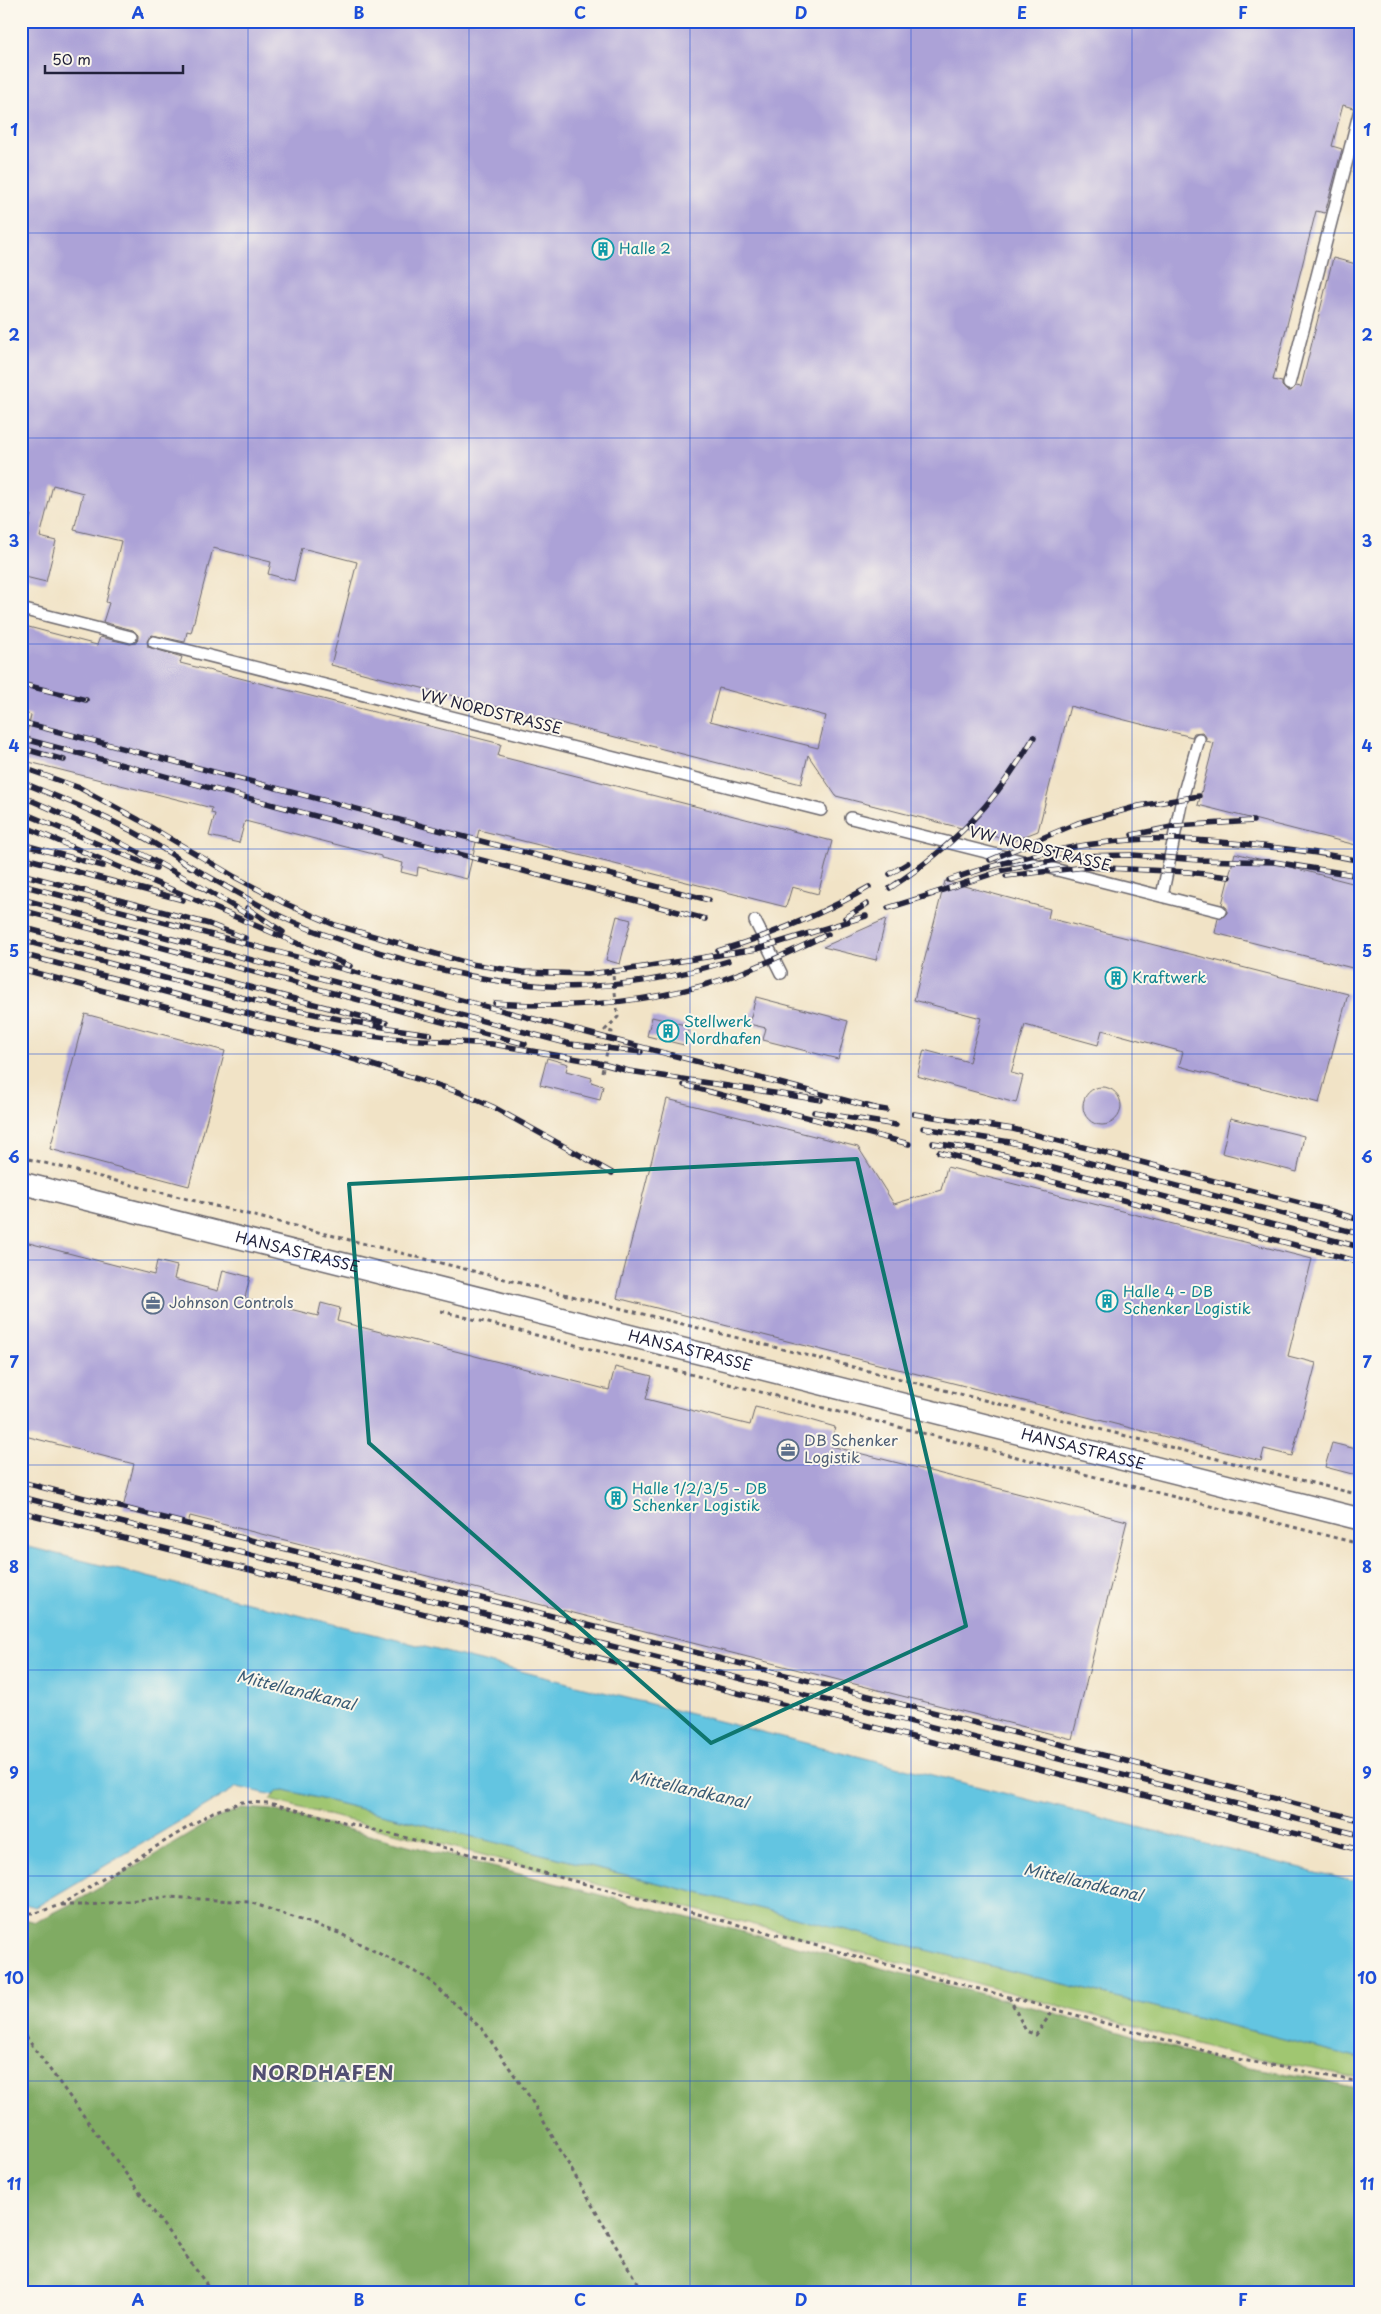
<svg xmlns="http://www.w3.org/2000/svg" width="1381" height="2314" font-family="'Playpen Sans',sans-serif">
<style>
.green{fill:#a0c671;stroke:#617456}
.forest{fill:#80ab63;stroke:#51664f}
.water{fill:#63c5e1;stroke:#42748e}
.building{fill:#aca2d7;fill-rule:evenodd}
.lines{fill:none;stroke-linecap:round;stroke-linejoin:round}
.lane-casing{stroke:#6a666c;stroke-width:14}
.street-casing{stroke:#6a666c;stroke-width:24}
.path{stroke:#6a666c;stroke-width:3;stroke-dasharray:4 4;stroke-linecap:butt}
.lane{stroke:#fff;stroke-width:11}
.street{stroke:#fff;stroke-width:21}
.rail-casing{stroke:#22223b;stroke-width:5.5}
.rail{stroke:#fbf7ec;stroke-width:4;stroke-dasharray:11;stroke-linecap:butt}
.marked{fill:none;stroke:#0f766e;stroke-width:4;stroke-linejoin:round}
.grid{fill:none;stroke:#1d4ed8;stroke-width:1;stroke-opacity:0.55}
.labels{text-anchor:middle;stroke-width:4;stroke-linejoin:round;paint-order:stroke}
.culture-label{font-size:15px;fill:#0d838f;stroke:#fbf7ec;text-anchor:start}
.street-label{font-size:15px;fill:#22223b;stroke:#fbf7ec}
.service-label{font-size:15px;fill:#4e5e75;stroke:#fbf7ec;text-anchor:start}
.water-label{font-size:16px;font-style:italic;fill:#395b75;stroke:#fbf7ec}
.district-label{font-size:20px;font-weight:bold;letter-spacing:1px;fill:#524f72;stroke:#fbf7ec}
.neatline{fill:none;stroke:#1d4ed8;stroke-width:2}
.grid-label{font-size:16px;text-anchor:middle;font-weight:bold;fill:#1d4ed8}
</style>
<rect width="100%" height="100%" fill="#fbf7ec"/>
<filter id="ink" filterUnits="userSpaceOnUse"><feTurbulence type="fractalNoise" baseFrequency=".02" numOctaves="2"/><feDisplacementMap in="SourceGraphic" scale="10" xChannelSelector="R" yChannelSelector="G"/><feConvolveMatrix kernelMatrix="1 2 1 2 8 2 1 2 1" color-interpolation-filters="sRGB"/></filter>
<filter id="wash" filterUnits="userSpaceOnUse"><feTurbulence type="fractalNoise" baseFrequency=".0096" numOctaves="4" result="noise"/><feDisplacementMap in="SourceGraphic" scale="20" xChannelSelector="R" yChannelSelector="G"/><feGaussianBlur stdDeviation="1.12" result="paint"/><feColorMatrix in="noise" values="0 0 0 0 0 0 0 0 0 0 0 0 0 0 0 0 0 1.4 0 .05"/><feComposite in="paint" operator="in"/></filter>
<g filter="url(#wash)">
<rect width="100%" height="100%" fill="#f1e3c6"/>
<path class="green" d="M285,1790L1360,2058V2078L1229,2053L921,1968L270,1800L277,1791Z"/>
<path class="forest" d="M242,1808L273,1810L1055,2013L1225,2063L1318,2079L1360,2089V2293H21V1918L36,1922L84,1897L215,1819Z"/>
<path class="water" d="M21,1545L1360,1883V2058L285,1790L277,1791L273,1795L237,1787L36,1907L21,1903Z"/>
<g id="blocks">
<g class="building">
<path d="M21,21H1360V103L1353,108L1343,105L1332,146L1342,149L1325,213L1316,211L1273,380L1282,382V386L1287,391H1291L1296,386L1301,387L1333,258L1360,265V846L1198,805L1214,743L1206,741V737L1202,732L1194,733L1192,737L1070,706L1038,831L1012,841L836,796L808,755L801,784L331,665L357,562L302,548L294,581L268,574L271,562L213,548L191,633L187,632L185,642L152,635L147,641L148,647L182,657L180,663L501,744L498,756L832,841L818,894L792,887L786,907L479,830L467,879L418,867L417,876L401,872L403,863L381,858V856L245,821L239,843L209,836L215,814L211,813L212,808L21,760L31,715L21,712V625L97,645L100,637L130,644L136,643L138,638V635L133,630L103,622L109,603L106,602L121,541L74,530L83,493L53,485L40,537L56,541L46,582L21,576V551L31,515L21,513ZM719,688L826,716L818,748L710,721Z"/>
<path d="M1235,853L1360,885V970L1215,933L1218,918H1222L1227,913V908L1222,904Z"/>
<path d="M945,881L1050,909L1048,918L1348,994L1319,1103L1179,1066L1183,1052L1102,1030L1098,1045L1025,1025L1011,1073L1023,1076L1016,1103L917,1076L924,1050L969,1062L981,1018L914,1000Z"/>
<path d="M617,916L631,920L620,964L606,960Z"/>
<path d="M886,919L876,960L823,947Z"/>
<path d="M756,997L848,1021L838,1059L763,1040L766,1028L749,1024Z"/>
<path d="M85,1014L225,1051L189,1186L50,1149Z"/>
<path d="M652,1017L689,1026L684,1045L647,1036Z"/>
<path d="M547,1058L568,1064L566,1071L592,1078L591,1082L603,1086L600,1100L540,1085Z"/>
<circle cx="1102" cy="1106" r="19"/>
<path d="M667,1099L858,1147L894,1204L941,1190L947,1167L1312,1259L1288,1356L1316,1363L1292,1456L1264,1449L1261,1461L617,1298Z"/>
<path d="M1230,1118L1304,1136L1297,1172L1222,1153Z"/>
<path d="M21,1241L154,1275L157,1261L177,1266L174,1279L218,1291L223,1270L250,1277L245,1298L318,1316L321,1303L340,1308L337,1321L609,1390L615,1367L652,1376L646,1399L750,1425L755,1407L804,1418L835,1427L831,1446L1127,1521L1072,1739L190,1516L188,1524L123,1508L134,1464L21,1435Z"/>
<path d="M1332,1443L1360,1450V1476L1325,1467Z"/>
</g>
</g>
</g>
<g filter="url(#ink)">
<use href="#blocks" fill-opacity="0" stroke="#6a666c" stroke-width="1"/>
<g class="lines">
<g class="lane-casing">
<g id="lane">
<path d="M1289,384L1360,110"/>
<path d="M21,609L131,637"/>
<path d="M154,642L821,810"/>
<path d="M851,818L1220,911"/>
<path d="M1162,896L1182,799L1199,739"/>
<path d="M755,921L781,973"/>
</g>
</g>
<g class="street-casing">
<g id="street">
<path id="s1" d="M21,1183L1360,1519"/>
</g>
</g>
<g class="path">
<path d="M602,1072L612,1032L605,1030L618,1017L612,967"/>
<path d="M21,1157L1360,1495"/>
<path d="M441,1311L1360,1544"/>
<path d="M61,1905H89L167,1897L249,1902L339,1933L427,1978L483,2030L529,2096L643,2293"/>
<path d="M21,1913H36L60,1905L213,1812L242,1802L269,1803L544,1873L1054,2009L1227,2057L1360,2082"/>
<path d="M1009,1997L1026,2031L1036,2035L1054,2009"/>
<path d="M21,2030L213,2293"/>
</g>
<use href="#lane" class="lane"/>
<use href="#street" class="street"/>
<g class="rail-casing">
<g id="rail">
<path d="M21,684L86,700"/>
<path d="M21,722L709,900"/>
<path d="M21,738L705,919"/>
<path d="M21,748L64,760"/>
<path d="M21,767L80,788L139,820L235,877L286,904L335,925L471,964L522,972L587,974L624,970L757,949L866,916"/>
<path d="M21,782C79,805 140,830 190,867"/>
<path d="M21,796C102,830 176,871 251,917"/>
<path d="M21,812L156,868"/>
<path d="M21,825L350,966"/>
<path d="M1132,835L1176,826L1253,821"/>
<path d="M21,844L103,866"/>
<path d="M21,857L183,900"/>
<path d="M990,860L1078,823L1139,806L1199,796"/>
<path d="M185,863C216,881 247,899 278,915C312,932 349,943 385,954C508,992 604,1000 728,961"/>
<path d="M21,874L209,924L245,938"/>
<path d="M890,874L908,863"/>
<path d="M1006,876L1086,867L1188,872L1229,877"/>
<path d="M949,880C1022,855 1098,837 1175,839C1204,840 1233,843 1262,846C1295,850 1328,853 1360,861"/>
<path d="M21,885L875,1108"/>
<path d="M890,888C954,846 995,803 1034,737"/>
<path d="M928,895L1004,870L1076,856L1133,855L1199,860L1274,862L1360,876"/>
<path d="M21,899L570,1044L641,1052"/>
<path d="M247,908L283,932"/>
<path d="M888,908L933,894"/>
<path d="M21,910L525,1044"/>
<path d="M845,918L867,904"/>
<path d="M21,927L386,1023"/>
<path d="M21,940C157,975 291,1016 430,1034"/>
<path d="M718,951C771,935 821,915 869,887"/>
<path d="M21,954L261,1017L316,1029L387,1038L492,1044L595,1062L629,1071L821,1100"/>
<path d="M21,969L308,1045L459,1092L493,1107L612,1173"/>
<path d="M495,1003C571,1009 651,1003 724,979C760,967 794,950 828,934"/>
<path d="M684,1085L909,1144"/>
<path d="M868,1107L886,1110"/>
<path d="M814,1112L896,1125"/>
<path d="M914,1114L1013,1129L1331,1211L1360,1220"/>
<path d="M923,1128L1010,1142L1360,1234"/>
<path d="M933,1143L991,1152L1360,1247"/>
<path d="M939,1152L1360,1262"/>
<path d="M21,1482L1360,1820"/>
<path d="M21,1497L1360,1835"/>
<path d="M21,1512L1360,1850"/>
</g>
</g>
<use href="#rail" class="rail"/>
</g>
</g>
<path class="marked" d="M857,1159L966,1626L711,1743L369,1443L349,1184Z"/>
<path class="grid" d="M248,21V2293M469,21V2293M690,21V2293M911,21V2293M1132,21V2293M21,233H1360M21,438H1360M21,644H1360M21,849H1360M21,1054H1360M21,1260H1360M21,1465H1360M21,1670H1360M21,1876H1360M21,2081H1360"/>
<defs>
<g id="building-ring" transform="scale(1.125)"><circle r="9.5" fill="#fbf7ec" stroke="#0f9aa8" stroke-width="1.5"/><path d="M-4-6H4V6H1V3H-1V6H-4ZM-2.5-4.3h1.7v1.8h-1.7ZM.8-4.3h1.7v1.8H.8ZM-2.5-1h1.7V.8h-1.7ZM.8-1h1.7V.8H.8Z" fill="#0f9aa8"/></g>
<g id="office-ring" transform="scale(1.125)"><circle r="9.5" fill="#fbf7ec" stroke="#5c6f8a" stroke-width="1.5"/><path d="M-6-3h4V-5.5h4V-3h4V5H-6ZM-1-4.5V-3h2v-1.5ZM-6 0V1H6V0Z" fill="#5c6f8a"/></g>
</defs>
<g fill-rule="evenodd">
<use href="#building-ring" x="603" y="249"/>
<use href="#building-ring" x="1116" y="978"/>
<use href="#building-ring" x="668" y="1031"/>
<use href="#building-ring" x="1107" y="1301"/>
<use href="#office-ring" x="153" y="1303"/>
<use href="#office-ring" x="788" y="1450"/>
<use href="#building-ring" x="616" y="1498"/>
</g>
<g class="labels">
<g class="culture-label">
<text x="619" y="254">Halle 2</text>
<text x="1132" y="983">Kraftwerk</text>
<text x="684" y="1027">Stellwerk<tspan x="684" dy="17">Nordhafen</tspan></text>
<text x="1123" y="1297">Halle 4 - DB<tspan x="1123" dy="17">Schenker Logistik</tspan></text>
<text x="632" y="1494">Halle 1/2/3/5 - DB<tspan x="632" dy="17">Schenker Logistik</tspan></text>
</g>
<g class="street-label">
<text transform="translate(491 712) rotate(14)" y="5">VW NORDSTRASSE</text>
<text transform="translate(1040 849) rotate(14)" y="5">VW NORDSTRASSE</text>
<text dy="5" stroke="none"><textPath href="#s1" startOffset="285">HANSASTRASSE</textPath></text>
<text dy="5" stroke="none"><textPath href="#s1" startOffset="690">HANSASTRASSE</textPath></text>
<text dy="5" stroke="none"><textPath href="#s1" startOffset="1095">HANSASTRASSE</textPath></text>
</g>
<g class="service-label">
<text x="169" y="1308">Johnson Controls</text>
<text x="804" y="1446">DB Schenker<tspan x="804" dy="17">Logistik</tspan></text>
</g>
<g class="water-label">
<text transform="translate(296 1690) rotate(14)" y="6">Mittellandkanal</text>
<text transform="translate(689 1789) rotate(13)" y="6">Mittellandkanal</text>
<text transform="translate(1083 1882) rotate(13)" y="6">Mittellandkanal</text>
</g>
<g class="district-label">
<text x="323" y="2080">NORDHAFEN</text>
</g>
</g>
<rect width="1381" height="2314" fill="none" stroke="#fbf7ec" stroke-width="55"/>
<path d="M45 65v8h138v-8" fill="none" stroke="#22223b" stroke-width="2.5"/>
<text x="52" y="65" font-size="15" fill="#22223b" stroke="#fbf7ec" stroke-width="4" paint-order="stroke">50 m</text>
<rect x="28" y="28" width="1326" height="2258" class="neatline"/>
<g class="grid-label">
<text x="138" y="19">A</text>
<text x="359" y="19">B</text>
<text x="580" y="19">C</text>
<text x="801" y="19">D</text>
<text x="1022" y="19">E</text>
<text x="1243" y="19">F</text>
<text x="14" y="136">1</text>
<text x="1367" y="136">1</text>
<text x="14" y="341">2</text>
<text x="1367" y="341">2</text>
<text x="14" y="547">3</text>
<text x="1367" y="547">3</text>
<text x="14" y="752">4</text>
<text x="1367" y="752">4</text>
<text x="14" y="957">5</text>
<text x="1367" y="957">5</text>
<text x="14" y="1163">6</text>
<text x="1367" y="1163">6</text>
<text x="14" y="1368">7</text>
<text x="1367" y="1368">7</text>
<text x="14" y="1573">8</text>
<text x="1367" y="1573">8</text>
<text x="14" y="1779">9</text>
<text x="1367" y="1779">9</text>
<text x="14" y="1984">10</text>
<text x="1367" y="1984">10</text>
<text x="14" y="2190">11</text>
<text x="1367" y="2190">11</text>
<text x="138" y="2306">A</text>
<text x="359" y="2306">B</text>
<text x="580" y="2306">C</text>
<text x="801" y="2306">D</text>
<text x="1022" y="2306">E</text>
<text x="1243" y="2306">F</text>
</g>
</svg>
